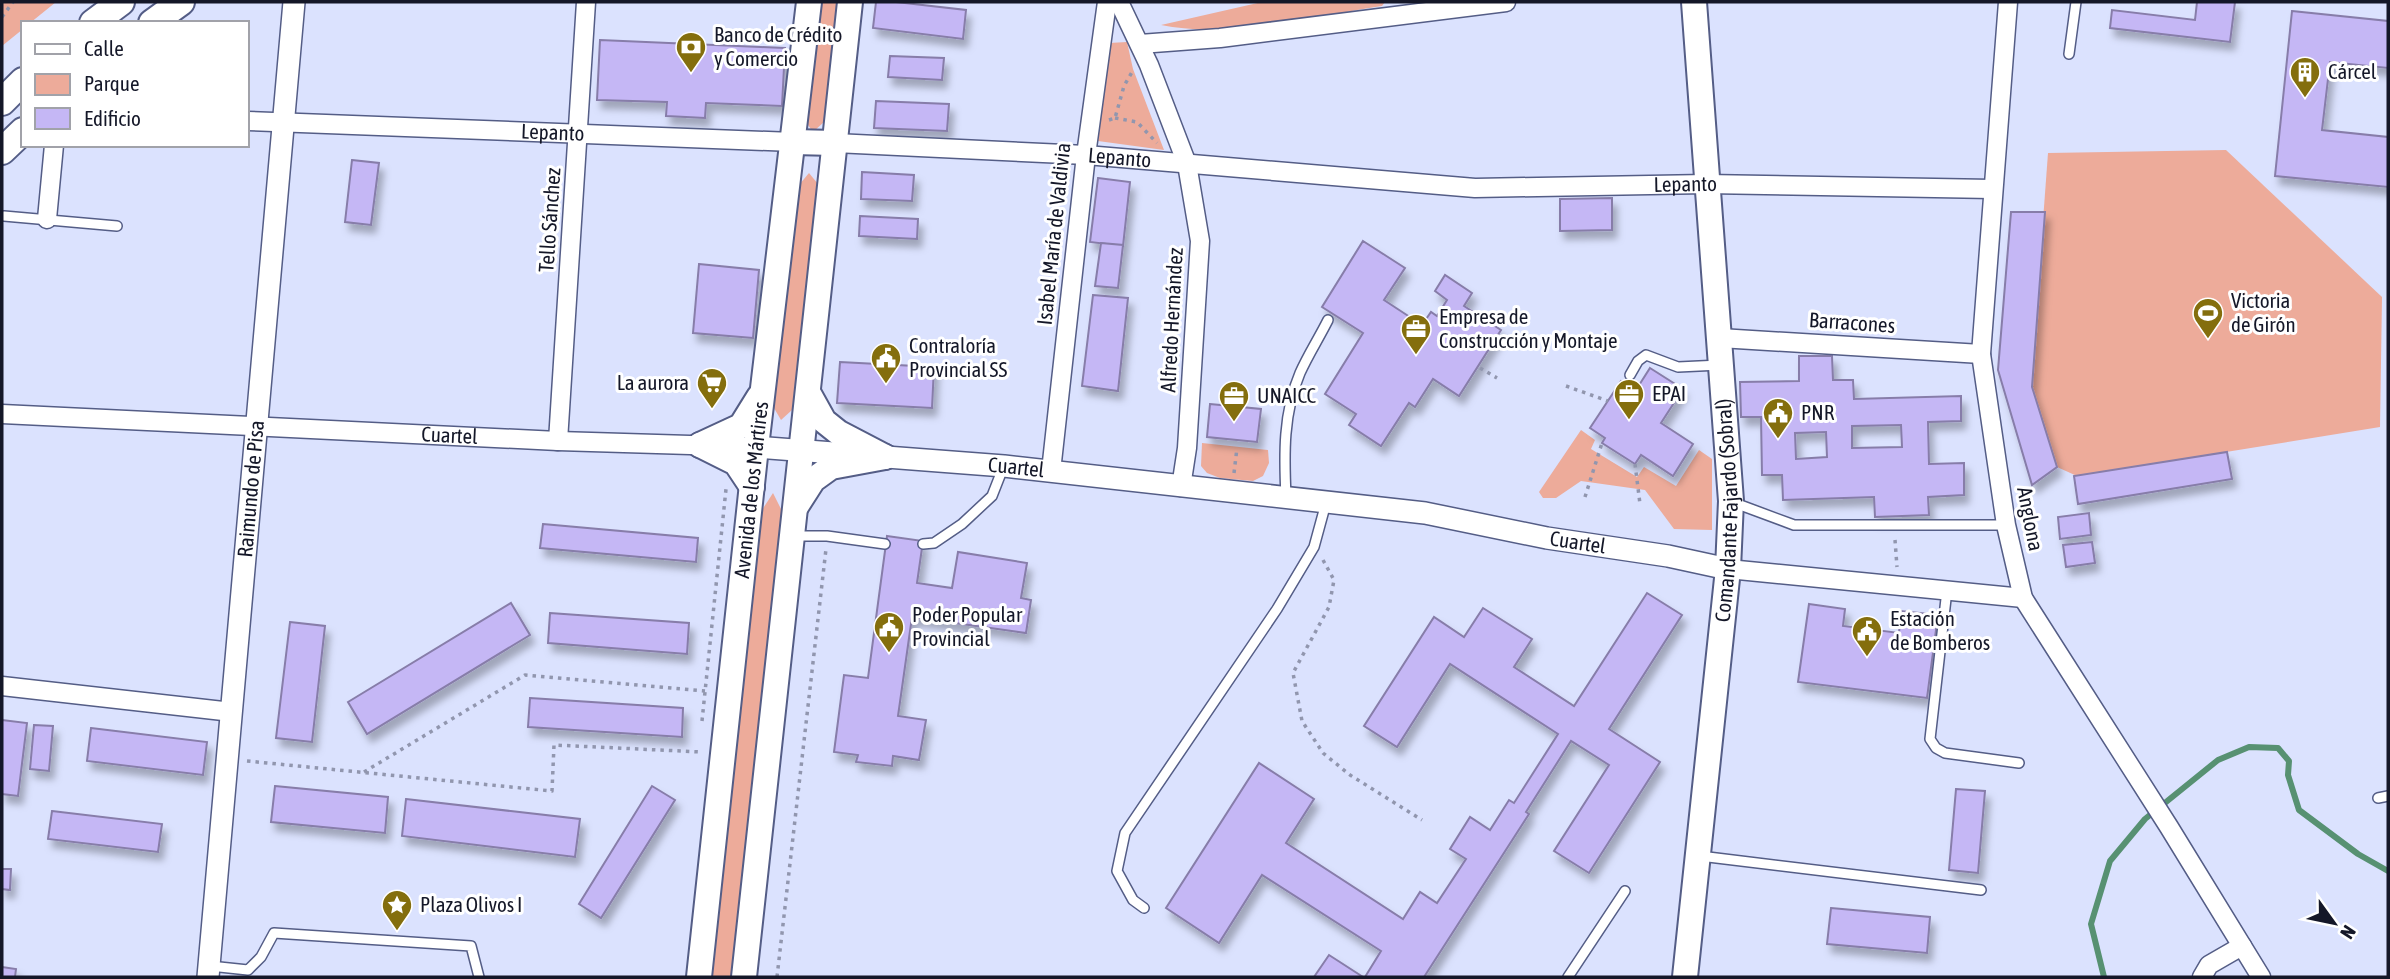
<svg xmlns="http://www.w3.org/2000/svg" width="2390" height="979" font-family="'Asap Condensed',sans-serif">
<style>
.green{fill:#edab9a}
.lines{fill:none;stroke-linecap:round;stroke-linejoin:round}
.stream{stroke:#579172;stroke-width:6}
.building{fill:#c5b7f5;stroke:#877da9;stroke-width:2;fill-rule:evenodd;filter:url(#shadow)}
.service-casing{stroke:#545d86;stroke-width:12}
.minor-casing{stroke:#545d86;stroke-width:21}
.tertiary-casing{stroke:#545d86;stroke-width:24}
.secondary-casing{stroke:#545d86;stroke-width:28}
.primary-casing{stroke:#545d86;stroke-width:30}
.path{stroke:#9196ae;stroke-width:3.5;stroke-dasharray:3.5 5;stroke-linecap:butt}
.service{stroke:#fff;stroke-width:9}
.minor{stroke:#fff;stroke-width:18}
.tertiary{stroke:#fff;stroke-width:21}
.secondary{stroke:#fff;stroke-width:24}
.primary{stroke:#fff;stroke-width:26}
.labels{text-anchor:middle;stroke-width:6;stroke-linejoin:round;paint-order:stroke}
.poi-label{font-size:21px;fill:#141728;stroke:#fff;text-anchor:start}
.street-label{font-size:21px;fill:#141728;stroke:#fff}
</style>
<defs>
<filter id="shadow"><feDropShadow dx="4.5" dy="8" stdDeviation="3.5" flood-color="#0004"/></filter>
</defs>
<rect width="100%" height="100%" fill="#dbe2fe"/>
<g class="green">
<path d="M2,2H56L30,23H23V29L2,46Z"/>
<path d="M817,2H837L824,122L813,132L803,118Z"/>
<path d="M1262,2H1385L1382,6C1315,16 1227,39 1161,25Z"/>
<path d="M1127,42L1133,69L1164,150L1098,141L1109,43Z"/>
<path d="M2226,150L2382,297L2380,427L2077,476L2057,467L2031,383L2048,153Z"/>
<path d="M809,173L818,184L792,410L781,420L774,408L799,185Z"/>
<path d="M1581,430L1595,440L1591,449L1637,477L1644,467L1676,486L1699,450L1712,459V530L1674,529L1645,490L1581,481L1556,498H1543L1539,492Z"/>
<path d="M1202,443L1268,450L1269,463L1263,476L1253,481L1220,478L1207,473L1201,466Z"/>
<path d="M773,493L782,511L732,977H710L760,513Z"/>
</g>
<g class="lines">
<path class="stream" d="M2104,977L2091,924L2110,861L2145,819L2218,760L2249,747L2278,748L2289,761L2288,775L2299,810L2358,854L2388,871"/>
</g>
<g class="building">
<path d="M876,2H896L966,10L963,39L873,28Z"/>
<path d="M2197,2H2235L2230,42L2110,28L2112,10L2195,20Z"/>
<path d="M2292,11L2388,21V68L2330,62L2322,130L2388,137V187L2275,176Z"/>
<path d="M600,40L785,48L782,106L706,103L705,118L686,117L666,116L667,102L597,100Z"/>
<path d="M890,56L944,58L942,80L888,77Z"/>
<path d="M876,101L949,104L947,131L874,128Z"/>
<path d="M352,160L379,163L371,225L345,222Z"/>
<path d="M862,172L914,175L912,201L861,199Z"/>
<path d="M1098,178L1130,182L1123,246L1090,242Z"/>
<path d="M1612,198V230L1560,231V199Z"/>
<path d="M2011,212H2045L2032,387L2057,467L2032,485L1998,370Z"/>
<path d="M860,216L918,219L917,239L859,236Z"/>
<path d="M1363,241L1405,268L1384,300L1422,325L1431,312L1437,316L1447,300L1435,291L1445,275L1472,293L1464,306L1501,330L1459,396L1433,379L1415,407L1409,403L1381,446L1349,425L1356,414L1325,394L1363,333L1322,307Z"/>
<path d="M1101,243L1123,245L1118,288L1095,286Z"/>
<path d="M699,264L759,270L753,338L693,333Z"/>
<path d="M1093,295L1128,298L1118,391L1082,386Z"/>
<path d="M1799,356H1832L1833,380H1853L1854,399L1961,396V421L1928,422L1929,464L1964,463V495L1928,497L1929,515L1875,517L1874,497L1783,500L1782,475H1762L1761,417H1741L1740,382L1799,381ZM1901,425L1902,447L1852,448V426ZM1826,432L1827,457L1796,459L1795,433Z"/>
<path d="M840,362L934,367L932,408L837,403Z"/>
<path d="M1650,368L1683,389L1661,423L1693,444L1673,476L1641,455L1635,464L1602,443L1605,438L1590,428L1621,381L1636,390Z"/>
<path d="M1210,404L1261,409L1257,442L1207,437Z"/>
<path d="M2227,452L2232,479L2078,504L2074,476Z"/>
<path d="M2089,513L2091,535L2060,539L2058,517Z"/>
<path d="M543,524L698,538L696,562L540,548Z"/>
<path d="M887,536L923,541L917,583L952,588L958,552L1027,563L1021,598L1031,600L1026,633L912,617L898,716L926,720L919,760L893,756L892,766L856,762L858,755L834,752L844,675L868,678Z"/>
<path d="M2092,542L2095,563L2066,567L2063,545Z"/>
<path d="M1647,593L1682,615L1609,729L1660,762L1589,873L1554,851L1609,765L1571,741L1526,812L1529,814L1424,977H1365L1381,951L1262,875L1219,943L1166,908L1259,763L1314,799L1286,843L1403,919L1420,892L1437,903L1466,859L1450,849L1470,817L1490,830L1509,800L1514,803L1558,734L1450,664L1397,747L1364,726L1434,617L1464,637L1483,608L1532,639L1514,667L1574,706Z"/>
<path d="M511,603L530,635L367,734L348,702Z"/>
<path d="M1809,604L1845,609L1843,626L1899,633L1901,611L1938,615L1927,698L1798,682Z"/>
<path d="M550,613L689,623L687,654L548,643Z"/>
<path d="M290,622L325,626L312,742L276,738Z"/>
<path d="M530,698L683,708L682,737L528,727Z"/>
<path d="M2,720L27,723L18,796L2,794Z"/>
<path d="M34,725L53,726L49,771L30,769Z"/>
<path d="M91,728L207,742L203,775L87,761Z"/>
<path d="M275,786L388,797L385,833L271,822Z"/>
<path d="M652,786L675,800L601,918L579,904Z"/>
<path d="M1956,789L1985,791L1978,873L1949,870Z"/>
<path d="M406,799L580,819L575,857L402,836Z"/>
<path d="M52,811L162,824L158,852L48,839Z"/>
<path d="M2,869H11L10,890L2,889Z"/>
<path d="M1831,908L1930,917L1927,953L1827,944Z"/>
<path d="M1329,955L1363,977H1314Z"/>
<path d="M2,967L16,969L15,977H2Z"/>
</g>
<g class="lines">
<g class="service-casing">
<g id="service">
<path d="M2069,54L2076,2"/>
<path d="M4,216L117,226"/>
<path d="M1630,375L1638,361L1646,355L1678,367L1720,365"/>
<path d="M1286,497C1284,455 1283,413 1300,373C1308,355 1319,338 1328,320"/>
<path d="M1732,502L1794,525H2006"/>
<path d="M793,536H827L885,544"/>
<path d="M923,544L934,543L962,524L992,496L1003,468"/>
<path d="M1947,590L1930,739L1936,748L1945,753L2019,763"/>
<path d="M2378,798L2388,796"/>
<path d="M1700,856L1981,890"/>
<path d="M1144,908L1133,900L1117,871L1125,833L1277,609L1314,547L1326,503"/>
<path d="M210,966L248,970L261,957L274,933L471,946L479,977"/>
<path d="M1568,977L1625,891"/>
</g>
</g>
<g class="minor-casing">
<g id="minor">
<path d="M1119,2L1149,65L1187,164L1200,241L1187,448L1181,487"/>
<path d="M2008,2L1981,354L2006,525L2023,598L2169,827L2261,977"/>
<path d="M1140,44L1220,38L1506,2"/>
<path id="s1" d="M247,121L793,142"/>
<path id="s2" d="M835,143L1086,155L1475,188L1706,184L1992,189"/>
<path d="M47,219L54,145"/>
<path d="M1720,338L1981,354"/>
<path id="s3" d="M2,414L558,441L756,447"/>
<path d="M558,441L586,2"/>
<path d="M1051,471L1086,155L1107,2"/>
<path d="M1728,569L2023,598"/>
<path d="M2,686L232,712"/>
<path d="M2202,977L2209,965L2242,946"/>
</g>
</g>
<g class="tertiary-casing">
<g id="tertiary">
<path id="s4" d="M756,447L1004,466L1425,513L1547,538L1668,556L1728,569"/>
<path id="s5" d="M208,977L294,2"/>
</g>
</g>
<g class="secondary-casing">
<g id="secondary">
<path d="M793,142L835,143"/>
<path d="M809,394L824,421L839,433L885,457"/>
<path d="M700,445L741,426L759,397"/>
<path d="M700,445L736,463L752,487"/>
<path d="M797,505L813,480L831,467L885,457"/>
<path id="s6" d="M699,977L756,447L809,2"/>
<path d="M744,977L850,2"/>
<path id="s7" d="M1685,977L1728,569L1731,501L1694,2"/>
</g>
</g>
<g class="primary-casing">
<g id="primary">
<path d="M93,23L121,2"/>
<path d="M152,23L181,2"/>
<path d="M2,102L23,81"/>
<path d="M2,151L23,131"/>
</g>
</g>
<g class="path">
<path d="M2,17L13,2"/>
<path d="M1115,118L1137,122L1157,143"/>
<path d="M1109,120L1115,118L1124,86L1132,72"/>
<path d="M1480,368L1497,378"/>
<path d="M1566,386L1608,401"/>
<path d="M1635,464L1640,504"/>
<path d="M1234,473L1237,448"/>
<path d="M1585,497L1602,443"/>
<path d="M1895,540L1897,567"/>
<path d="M1323,560L1334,580L1329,607L1293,673L1302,721L1323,753L1350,775L1422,820"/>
<path d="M702,721L726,489"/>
<path d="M247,761L552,791L554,745L702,752"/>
<path d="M364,772L525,675L705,691"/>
<path d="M777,977L826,549"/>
</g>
<use href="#service" class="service"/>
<use href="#minor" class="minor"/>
<use href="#tertiary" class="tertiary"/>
<use href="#secondary" class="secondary"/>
<use href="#primary" class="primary"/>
</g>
<defs>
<g id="bank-pin" transform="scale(1.575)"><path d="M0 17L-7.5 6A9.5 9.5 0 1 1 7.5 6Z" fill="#846e0d" stroke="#fff"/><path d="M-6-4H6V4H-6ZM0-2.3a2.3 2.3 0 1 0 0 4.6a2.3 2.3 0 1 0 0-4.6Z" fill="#fff"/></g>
<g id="building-pin" transform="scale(1.575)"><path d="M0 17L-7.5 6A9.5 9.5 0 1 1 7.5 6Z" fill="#846e0d" stroke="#fff"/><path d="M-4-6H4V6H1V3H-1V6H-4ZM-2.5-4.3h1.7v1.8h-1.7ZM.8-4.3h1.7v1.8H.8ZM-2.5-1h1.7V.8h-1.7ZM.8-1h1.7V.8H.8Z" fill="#fff"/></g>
<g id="stadium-pin" transform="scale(1.575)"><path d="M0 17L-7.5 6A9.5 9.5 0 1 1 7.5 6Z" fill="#846e0d" stroke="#fff"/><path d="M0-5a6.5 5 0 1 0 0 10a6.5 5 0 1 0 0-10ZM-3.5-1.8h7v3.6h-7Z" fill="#fff"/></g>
<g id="office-pin" transform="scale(1.575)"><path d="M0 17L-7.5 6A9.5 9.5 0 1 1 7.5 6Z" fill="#846e0d" stroke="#fff"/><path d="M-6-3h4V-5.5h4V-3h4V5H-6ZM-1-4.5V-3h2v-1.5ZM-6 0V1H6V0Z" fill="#fff"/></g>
<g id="civic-pin" transform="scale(1.575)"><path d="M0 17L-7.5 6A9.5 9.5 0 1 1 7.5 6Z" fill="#846e0d" stroke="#fff"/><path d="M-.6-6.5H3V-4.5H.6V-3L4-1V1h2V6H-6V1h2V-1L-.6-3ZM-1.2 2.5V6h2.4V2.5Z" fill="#fff"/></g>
<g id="supermarket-pin" transform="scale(1.575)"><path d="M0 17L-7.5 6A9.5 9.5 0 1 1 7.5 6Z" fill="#846e0d" stroke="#fff"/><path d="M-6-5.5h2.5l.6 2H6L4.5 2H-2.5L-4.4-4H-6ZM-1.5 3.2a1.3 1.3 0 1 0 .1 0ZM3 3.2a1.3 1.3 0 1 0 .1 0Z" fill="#fff"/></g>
<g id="sight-pin" transform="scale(1.575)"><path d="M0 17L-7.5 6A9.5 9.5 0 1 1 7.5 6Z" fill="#846e0d" stroke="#fff"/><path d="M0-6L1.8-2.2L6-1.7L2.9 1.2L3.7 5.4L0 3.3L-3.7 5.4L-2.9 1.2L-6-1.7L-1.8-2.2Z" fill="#fff"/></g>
</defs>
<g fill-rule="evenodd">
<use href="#bank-pin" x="691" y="47"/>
<use href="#building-pin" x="2305" y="72"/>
<use href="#stadium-pin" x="2208" y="313"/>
<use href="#office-pin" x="1416" y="329"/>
<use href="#civic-pin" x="886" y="358"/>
<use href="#supermarket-pin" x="712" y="383"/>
<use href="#office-pin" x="1629" y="394"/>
<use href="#office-pin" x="1234" y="396"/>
<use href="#civic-pin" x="1778" y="413"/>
<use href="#civic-pin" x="889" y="627"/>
<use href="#civic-pin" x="1867" y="631"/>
<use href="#sight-pin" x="397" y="905"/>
</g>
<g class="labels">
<g class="poi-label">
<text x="714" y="42">Banco de Crédito<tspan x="714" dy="24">y Comercio</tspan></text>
<text x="2328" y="79">Cárcel</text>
<text x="2231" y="308">Victoria<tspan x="2231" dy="24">de Girón</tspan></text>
<text x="1439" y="324">Empresa de<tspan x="1439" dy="24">Construcción y Montaje</tspan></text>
<text x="909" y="353">Contraloría<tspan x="909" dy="24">Provincial SS</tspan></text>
<text x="689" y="390" text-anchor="end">La aurora</text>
<text x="1652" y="401">EPAI</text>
<text x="1257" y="403">UNAICC</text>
<text x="1801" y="420">PNR</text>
<text x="912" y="622">Poder Popular<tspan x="912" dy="24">Provincial</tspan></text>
<text x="1890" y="626">Estación<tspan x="1890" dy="24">de Bomberos</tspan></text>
<text x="420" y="912">Plaza Olivos I</text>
</g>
<g class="street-label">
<text dy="7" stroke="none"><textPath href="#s1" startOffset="306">Lepanto</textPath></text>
<text dy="7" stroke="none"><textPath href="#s2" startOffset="285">Lepanto</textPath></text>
<text dy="7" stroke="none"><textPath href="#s2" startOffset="852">Lepanto</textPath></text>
<text transform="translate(550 220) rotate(-86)" y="7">Tello Sánchez</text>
<text transform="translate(1054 234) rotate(-84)" y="7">Isabel María de Valdivia</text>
<text transform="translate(1172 320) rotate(-87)" y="7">Alfredo Hernández</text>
<text transform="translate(1852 323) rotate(4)" y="7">Barracones</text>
<text dy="7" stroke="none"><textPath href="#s3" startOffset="448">Cuartel</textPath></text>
<text dy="7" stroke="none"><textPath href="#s4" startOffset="261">Cuartel</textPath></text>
<text dy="7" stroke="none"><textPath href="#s5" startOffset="490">Raimundo de Pisa</textPath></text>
<text dy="7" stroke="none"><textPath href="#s6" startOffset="490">Avenida de los Mártires</textPath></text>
<text dy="7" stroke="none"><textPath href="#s7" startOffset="469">Comandante Fajardo (Sobral)</textPath></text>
<text transform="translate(2030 519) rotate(79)" y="7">Anglona</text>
<text dy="7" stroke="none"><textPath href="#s4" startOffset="828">Cuartel</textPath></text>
</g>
</g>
<rect width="2390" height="979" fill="none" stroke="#141728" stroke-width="7"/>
<rect x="21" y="21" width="228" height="126" fill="#ffffff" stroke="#a1a2a9" stroke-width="2"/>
<rect x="35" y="44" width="35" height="10" fill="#ffffff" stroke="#a1a2a9" stroke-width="2"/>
<text x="84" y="56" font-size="21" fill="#141728">Calle</text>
<rect x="35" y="74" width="35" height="21" fill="#edab9a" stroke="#a1a2a9" stroke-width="2"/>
<text x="84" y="91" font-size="21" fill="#141728">Parque</text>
<rect x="35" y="108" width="35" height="21" fill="#c5b7f5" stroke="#a1a2a9" stroke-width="2"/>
<text x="84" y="126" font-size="21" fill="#141728">Edificio</text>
<g transform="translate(2334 923) rotate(123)" stroke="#ffffff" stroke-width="5" paint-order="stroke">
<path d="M0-5L12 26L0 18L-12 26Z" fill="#141728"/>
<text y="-10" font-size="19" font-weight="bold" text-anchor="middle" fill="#141728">N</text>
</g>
</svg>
